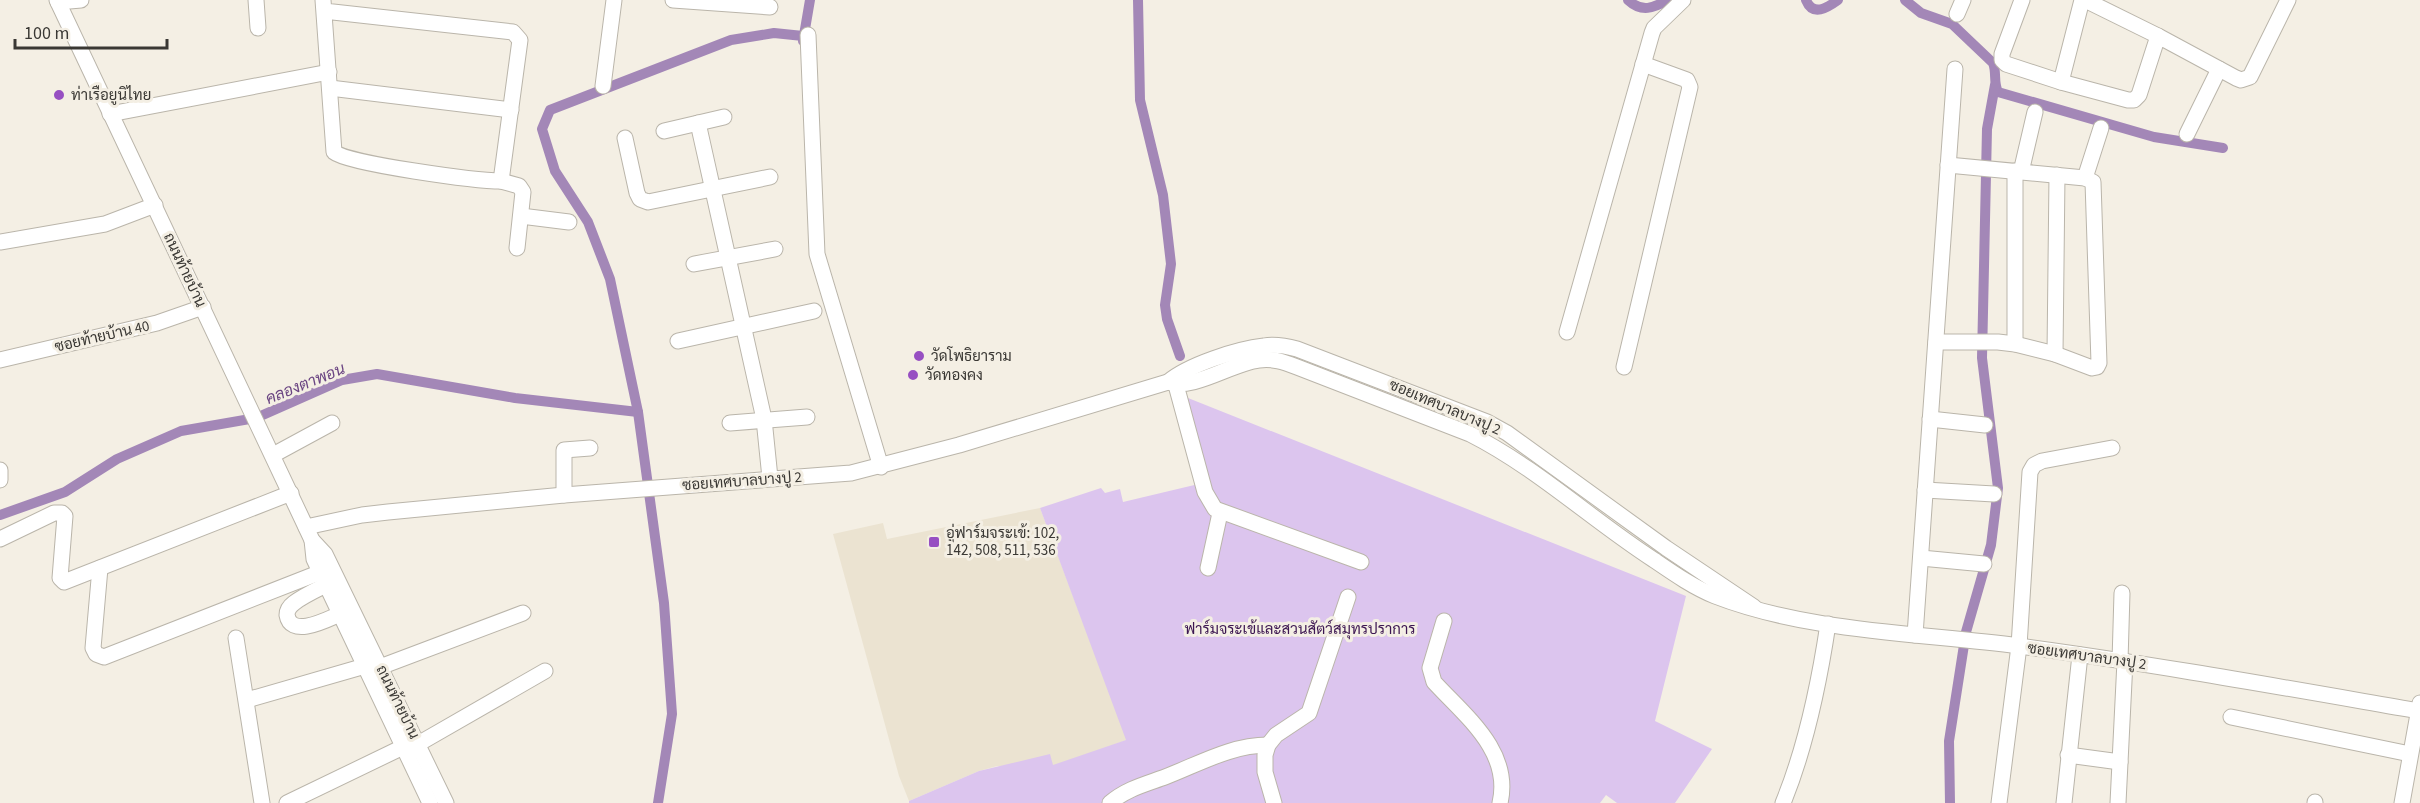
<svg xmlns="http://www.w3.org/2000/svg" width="2420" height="803" font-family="'Source Sans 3',Sarabun,sans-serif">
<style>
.built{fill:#ebe3d1}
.green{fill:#dcc5ee}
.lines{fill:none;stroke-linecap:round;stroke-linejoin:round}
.canal{stroke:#a387b7;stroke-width:10}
.minor-casing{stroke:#bab5aa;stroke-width:17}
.minor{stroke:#fff;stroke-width:15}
.poi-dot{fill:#974fc2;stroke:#f4efe4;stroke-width:2}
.labels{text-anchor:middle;stroke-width:6;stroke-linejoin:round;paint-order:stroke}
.poi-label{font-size:15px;fill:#3a3834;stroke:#f4efe4;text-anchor:start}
.street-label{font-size:15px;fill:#3a3834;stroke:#f4efe4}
.park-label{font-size:15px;fill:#3d1752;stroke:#f4efe4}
.water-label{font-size:16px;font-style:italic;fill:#6a4482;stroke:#f4efe4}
</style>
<rect width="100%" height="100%" fill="#f4efe4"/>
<path class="built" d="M1040,508L1127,740L1053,766H997L979,771L909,801L899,776L833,534L883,523L887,539Z"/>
<path class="green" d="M1183,396L1686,596L1655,721L1712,749L1675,803H1617L1606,795L1600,803H909V801L979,771L1050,754L1053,765L1126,740L1040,508L1101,488L1105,493L1120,489L1123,502L1207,482Z"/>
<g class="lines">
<g class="canal">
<path d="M1138,0L1140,100L1163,195L1171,264L1165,305L1167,319L1180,356"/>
<path d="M1628,0C1642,13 1653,8 1668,0"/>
<path d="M1806,0C1813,17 1827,8 1838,0"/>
<path d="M1905,0L1921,13L1952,24L1993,63C1997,73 1993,82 1998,92L2154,137L2223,148"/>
<path d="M803,41L810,0"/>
<path d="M0,515L65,492L117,459L181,431L256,418L342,380L377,374L515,398L638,412"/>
<path d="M1966,632L1991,545L1998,488L1982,358L1987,129L1995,85"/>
<path d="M658,803L672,714L664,603L638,412L610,279L588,222L555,171L542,129L550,110L731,40L774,33L803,36"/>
<path d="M1950,803L1949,741L1964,645"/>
</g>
<g class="minor-casing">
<g id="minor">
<path d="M57,0L312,540L325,554L446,803"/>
<path d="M256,0L258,28"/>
<path d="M323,0L334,152C349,164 477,181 501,181L520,40L513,32L324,11"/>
<path d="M673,0L770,7"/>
<path d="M2022,0L2002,54V60L2006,64L2061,82"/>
<path d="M2082,0L2061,82L2128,100H2134L2139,95L2158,36L2236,78L2241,80L2250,77L2288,0"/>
<path d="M2085,0L2158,36"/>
<path d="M58,2L81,0"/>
<path d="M1957,14L1963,0"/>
<path d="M808,35L817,254L881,467"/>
<path d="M603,86L614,0"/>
<path d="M330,88L511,110"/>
<path d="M110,114L329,72"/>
<path d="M698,123L764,419L770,478"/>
<path d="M664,131L724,117"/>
<path d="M2187,134L2219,69"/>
<path d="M625,138L637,193L640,199L648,202L770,177"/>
<path d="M2015,171V344"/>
<path d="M2021,172L2035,112"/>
<path d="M2085,178L2101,128"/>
<path d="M501,181L519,186L523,192L517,248"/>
<path d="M521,216L569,222"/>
<path d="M0,242L105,224L155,205"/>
<path d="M694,264L775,249"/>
<path d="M1567,332L1652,33L1654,28L1683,0"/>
<path d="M678,341L814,311"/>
<path d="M1936,342H1998L2015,344L2055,354L2092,368L2097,367L2099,363L2093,182L2085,178L1948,165"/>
<path d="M2055,354L2057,175"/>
<path d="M0,360L157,323L203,307"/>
<path d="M1624,367L1690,87L1687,80L1643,64"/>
<path d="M1168,382C1193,391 1232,363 1259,360C1273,358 1284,362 1297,367L1470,434C1537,468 1592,520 1654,560C1673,573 1693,587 1715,596C1808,632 1920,633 2019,646C2153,664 2286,688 2419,711"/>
<path d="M1176,385L1205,492L1215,509L1361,562"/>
<path d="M1930,419L1985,425"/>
<path d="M730,423L807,417"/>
<path d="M273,455L332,423"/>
<path d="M0,470V480"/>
<path d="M1925,490L1994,494"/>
<path d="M564,495V450L590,448"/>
<path d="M306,527L362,515L388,512L564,495L851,473L959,445L1168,382C1188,365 1237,349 1264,346C1275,344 1286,346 1297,349L1487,422L1507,433L1666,548L1754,607"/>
<path d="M0,539L54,513H62L65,516L60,578L64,582L291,493"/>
<path d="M312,540L314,559L430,803"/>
<path d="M1921,558L1984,564"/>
<path d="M100,568L93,648L96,654L104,657L321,572"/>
<path d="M1208,568L1220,513"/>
<path d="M326,585C316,590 303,596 294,603C290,606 287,610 287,615C291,639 328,619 340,614"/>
<path d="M1444,621L1430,668L1434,682C1465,716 1512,751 1500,803"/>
<path d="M1915,635L1955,69"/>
<path d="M236,638L262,803"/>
<path d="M2120,661L2122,593"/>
<path d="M380,667L523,613"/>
<path d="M247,700L365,666"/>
<path d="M2231,717L2410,754"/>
<path d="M418,744L545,671"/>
<path d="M2068,755L2120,762"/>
<path d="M287,803L403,747"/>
<path d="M1110,803C1126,789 1146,784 1165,777C1199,764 1231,745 1268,745"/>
<path d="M1274,803L1265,772V755L1268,745L1276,735L1309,713L1348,597"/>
<path d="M1783,803C1806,747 1819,684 1828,624"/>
<path d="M1999,803L2019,646L2030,472L2034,465L2042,461L2112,448"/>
<path d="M2064,803L2080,655"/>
<path d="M2118,803L2125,661"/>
<path d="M2315,803V802"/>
<path d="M2402,803L2420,703"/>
</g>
</g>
<use href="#minor" class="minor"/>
</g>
<g class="poi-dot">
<circle cx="59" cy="95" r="6"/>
<circle cx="919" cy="356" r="6"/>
<circle cx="913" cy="375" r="6"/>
<rect x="928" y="536" width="12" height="12" rx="3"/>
</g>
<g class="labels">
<g class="poi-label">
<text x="71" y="100">ท่าเรือยูนิไทย</text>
<text x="931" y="361">วัดโพธิยาราม</text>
<text x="925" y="380">วัดทองคง</text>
<text x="946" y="538">อู่ฟาร์มจระเข้: 102,<tspan x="946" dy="17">142, 508, 511, 536</tspan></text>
</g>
<g class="street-label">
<text transform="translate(185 270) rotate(65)" y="5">ถนนท้ายบ้าน</text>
<text transform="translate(102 336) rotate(-13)" y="5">ซอยท้ายบ้าน 40</text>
<text transform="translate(1445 407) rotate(23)" y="5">ซอยเทศบาลบางปู 2</text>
<text transform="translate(742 481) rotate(-4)" y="5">ซอยเทศบาลบางปู 2</text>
<text transform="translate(2087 656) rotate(8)" y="5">ซอยเทศบาลบางปู 2</text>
<text transform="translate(398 702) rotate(64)" y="5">ถนนท้ายบ้าน</text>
</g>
<g class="park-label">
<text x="1300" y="634">ฟาร์มจระเข้และสวนสัตว์สมุทรปราการ</text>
</g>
<g class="water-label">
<text transform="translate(305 383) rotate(-22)" y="6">คลองตาพอน</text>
</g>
</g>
<path d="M15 39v9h152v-9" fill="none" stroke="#3a3834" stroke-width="3"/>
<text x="24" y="39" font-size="18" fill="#3a3834" stroke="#f4efe4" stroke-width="4.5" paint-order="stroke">100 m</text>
</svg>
